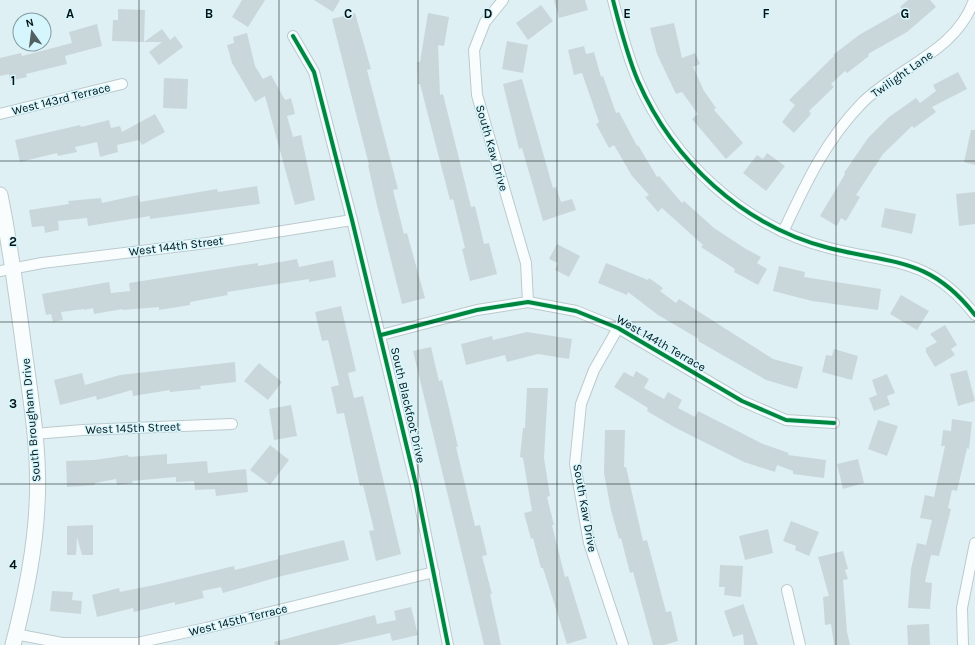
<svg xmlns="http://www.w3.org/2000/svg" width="975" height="645" font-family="Karla,sans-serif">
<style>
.building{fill:#c9d7da}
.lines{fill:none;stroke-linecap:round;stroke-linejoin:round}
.street-casing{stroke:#bccace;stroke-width:12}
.secondary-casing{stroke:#bccace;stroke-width:17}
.street{stroke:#fafdfd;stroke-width:10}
.secondary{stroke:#fafdfd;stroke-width:15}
.cycleway-casing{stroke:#d5f6fd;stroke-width:6}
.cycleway{stroke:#00873e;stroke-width:4}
.grid{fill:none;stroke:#061214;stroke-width:1;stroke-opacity:0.55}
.labels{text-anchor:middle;stroke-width:3;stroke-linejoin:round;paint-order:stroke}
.street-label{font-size:12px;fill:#061214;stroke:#d5f6fd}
.grid-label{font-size:13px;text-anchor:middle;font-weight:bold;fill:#061214;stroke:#d5f6fd;stroke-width:3;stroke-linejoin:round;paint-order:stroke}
</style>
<rect width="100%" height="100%" fill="#def0f4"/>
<g class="building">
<path d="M242,0H265L248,27L232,17Z"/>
<path d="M314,0H340L333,12Z"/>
<path d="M554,0H585L588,10L559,18Z"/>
<path d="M908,0H930L936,7L907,32L868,54L869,56L847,73L845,71L831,84L834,87L809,111L811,114L794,133L782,122L795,105L789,100L834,56L833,55L859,35L903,10L900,7Z"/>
<path d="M541,5L553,21L528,40L516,23Z"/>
<path d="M118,9L145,10L144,42L112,41L113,20H118Z"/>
<path d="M355,13L371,69L367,70L398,189L393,190L404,234L407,233L425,298L402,304L376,201L368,165H369L332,19Z"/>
<path d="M428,13L449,17L444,46L438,45L440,95L443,94L471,207L475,206L484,244L489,243L497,274L470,281L462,249L465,248L453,199L450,200L420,84H418L417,62H420Z"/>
<path d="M674,23L682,58L695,53L700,64L693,67L704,91L716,108L714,110L743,143L726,159L692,119L698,114L682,92L676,94L657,54L650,28Z"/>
<path d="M97,24L102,46L65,56L67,64L26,74L27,77L10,81L9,74L0,76V58L21,53L22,56L72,43L69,32Z"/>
<path d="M162,29L170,40L175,36L183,47L159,65L149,52L162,42H144Z"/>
<path d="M247,33L255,66L263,79L271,75L285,100L291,98L295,114L287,116L293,137L301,135L315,200L295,205L265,96L255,102L232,63L227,45L234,43L233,37Z"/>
<path d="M507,41L528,45L523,73L502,69Z"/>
<path d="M584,46L586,54L594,52L601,77L603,76L616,113L619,112L637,146L638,145L657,177L659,176L682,203L684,201L714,228L746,249L761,257L757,263L767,269L758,285L734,272L735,269L701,247L703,245L662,208L658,212L645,197L649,195L632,176L614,145L609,148L596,124L599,122L582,73L574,75L568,50Z"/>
<path d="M958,72L967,89L932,107L936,112L914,128L912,126L883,154L856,195L860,197L846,221L841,218L837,226L820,216L845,174L844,173L868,138L889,117L916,98L920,103L936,91L933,85Z"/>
<path d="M164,78L188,79L187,109L163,108Z"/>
<path d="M522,79L553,188L556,187L561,202L572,199L576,210L543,221L522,148L519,149L503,84Z"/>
<path d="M155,114L165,132L142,145L139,140L117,145L118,152L100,157L97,142L75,147L77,152L58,156L57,153L20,162L15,140L80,125L81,127L109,120L111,128L120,126L122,132Z"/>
<path d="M971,130H975V165L964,162Z"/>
<path d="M767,153L785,166L766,191L743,173L757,155L763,159Z"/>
<path d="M257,186L260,204L150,219V216L88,226L87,218L58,221L59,230L45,233L44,226L32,227L29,210L69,204L68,201L101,198L102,203L138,195L140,202L217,189L218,192Z"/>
<path d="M975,192V224L959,226L956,194Z"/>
<path d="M885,208L916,214L912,234L881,227Z"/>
<path d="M557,244L580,256L569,277L555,270L558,263L549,259Z"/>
<path d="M297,259L299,267L333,260L336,277L309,282V279L227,292L228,295L190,302V305L159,310V307L123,310V309L94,314L93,308L84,310V309L61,312L63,320L53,322L51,314L46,315L42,294L109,282L111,293L130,291L129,283L258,263V266Z"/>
<path d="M606,263L648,280L649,278L663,288L660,291L676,303L679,299L773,359L803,367L797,389L766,380L698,341L699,339L658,315L628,292L627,295L598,283Z"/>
<path d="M779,266L805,272L804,277L881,289L878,310L812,301L773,291Z"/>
<path d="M901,295L929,311L917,330L890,314Z"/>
<path d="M341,306L356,371L348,373L354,398L363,396L401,554L376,561L369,531L374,530L363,485L360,486L344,413L337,414L331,387L339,385L328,340L322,341L315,312Z"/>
<path d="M945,325L957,345L951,349L955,355L935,367L926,352V348L937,342L930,334Z"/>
<path d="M527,332L572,339L569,359L538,354L507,362L505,355L466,365L461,344L492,336L493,340Z"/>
<path d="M431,347L439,381L442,380L447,400L458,447H456L475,526L480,525L487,555L482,556L492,594H490L501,645H484L413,351Z"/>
<path d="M834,349L858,356L852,380L822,372L826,355L832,356Z"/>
<path d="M235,362L236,382L200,386L201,389L170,392V390L133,396L132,390L97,400L96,396L60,405L54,380L82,373L85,385L120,375Z"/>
<path d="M259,363L282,382L268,400L244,381Z"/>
<path d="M967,370L975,401L958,406L950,374Z"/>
<path d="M636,371L649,379L644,388L664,399L668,392L682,400L678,408L695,417L698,411L763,444L789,453L788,455L826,460L824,478L793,474V471L777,465L775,472L744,462L674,427L647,411L648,408L614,387L624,372L633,377Z"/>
<path d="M887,374L895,393L887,396L890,405L874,411L869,398L877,395L872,380Z"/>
<path d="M527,388H548L544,458L550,496L547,497L554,525H552L565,577L568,576L587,638L567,644L543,568H541L533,538L531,539L524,513L532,511L523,458L520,457L523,428H525Z"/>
<path d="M291,405L297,436L274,440L269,409Z"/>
<path d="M952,419L972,422L969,449L967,448L957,491L952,490L948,508L951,509L939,556L931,555L925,582L932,583L930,609L908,608L911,569L917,543L926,545L932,520L920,518L925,495L934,497L945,446H941L943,430L951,431Z"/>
<path d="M878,420L898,426L887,456L868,449Z"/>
<path d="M605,430H625L624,467H626L643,541L647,540L666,612L671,611L678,641L664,645H653L633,572L630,573L621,538L619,539L611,510L604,473Z"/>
<path d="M270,445L289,460L270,485L250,470Z"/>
<path d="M167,454V464L207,461L208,473L246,469L248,492L216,496L215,489L195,490L194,481L176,482V477L132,481L133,483L117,485L116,479L95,483V485L67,487L66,461L94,460L128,455L129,457Z"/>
<path d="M858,459L864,483L843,489L837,464Z"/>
<path d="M791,521L819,532L809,556L795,550L796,546L783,541Z"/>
<path d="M93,525V555H82L77,537L76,555H67V526Z"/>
<path d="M768,529L773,553L745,560L739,536Z"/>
<path d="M344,540L349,560L278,577L223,593L221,587L202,591L204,598L175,605V602L134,612L133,608L97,617L92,595L119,588L120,592L159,584L234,566L235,570L279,559L278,556Z"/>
<path d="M843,551L848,569L845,570L848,579L843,580L847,632L850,645H834L831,624L825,625L823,597L829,596L818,557Z"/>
<path d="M720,565L743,566L741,597L724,595L725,587H719Z"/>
<path d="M52,591L73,592L72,600L82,601L81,614L50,611Z"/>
<path d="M744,604V606L758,645H744L743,634L733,637L724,611Z"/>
<path d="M411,607L418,635L392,641L390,633L337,645H275L274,642L375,615L377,624L396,620L394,611Z"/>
<path d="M929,624L930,645H908L907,625Z"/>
</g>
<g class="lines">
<g class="street-casing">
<g id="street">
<path d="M503,0L485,22L474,50L477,95L526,263L528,302"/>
<path d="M613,0C620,27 627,55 638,81C673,161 743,226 829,248C892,264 930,257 975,315"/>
<path d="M293,36L314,72L352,220L416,485L448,645"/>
<path d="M0,114L122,84"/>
<path d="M783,232C805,185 825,141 862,103C898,67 956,52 974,0"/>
<path d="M0,271L42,263L207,243L352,220"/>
<path d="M618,328L594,370L581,404L575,464L589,543L623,645"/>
<path d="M381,335L477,310L528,302L576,311L618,328L742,401L786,420L834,423"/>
<path d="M34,434L83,430L232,424"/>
<path d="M787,590L800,645"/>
<path d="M15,634L62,643H137L206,628L434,572"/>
<path d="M963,645L962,608L975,543"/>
</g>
</g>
<g class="secondary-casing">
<path id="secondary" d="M0,195C11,249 18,303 25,357C32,406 40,456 37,505C35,553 25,599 13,645"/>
</g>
<use href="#street" class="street"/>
<use href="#secondary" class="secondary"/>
<g class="cycleway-casing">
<g id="cycleway">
<path d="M613,0C620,27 627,55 638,81C673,161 743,226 829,248C892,264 930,257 975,315"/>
<path d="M293,36L314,72L352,220L416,485L448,645"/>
<path d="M381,335L477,310L528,302L576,311L618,328L742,401L786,420L834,423"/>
</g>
</g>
<use href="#cycleway" class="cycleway"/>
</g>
<path class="grid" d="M139,0V645M279,0V645M418,0V645M557,0V645M696,0V645M836,0V645M0,161H975M0,322H975M0,484H975"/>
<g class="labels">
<g class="street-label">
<text transform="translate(902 74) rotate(-35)" y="4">Twilight Lane</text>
<text transform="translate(61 99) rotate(-14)" y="4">West 143rd Terrace</text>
<text transform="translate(492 148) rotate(74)" y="4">South Kaw Drive</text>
<text transform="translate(176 246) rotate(-7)" y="4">West 144th Street</text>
<text transform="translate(661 343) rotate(30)" y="4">West 144th Terrace</text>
<text transform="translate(408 405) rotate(77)" y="4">South Blackfoot Drive</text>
<text transform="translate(31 420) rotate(-95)" y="4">South Brougham Drive</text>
<text transform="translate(133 428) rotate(-2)" y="4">West 145th Street</text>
<text transform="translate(585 508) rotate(80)" y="4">South Kaw Drive</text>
<text transform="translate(238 620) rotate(-14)" y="4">West 145th Terrace</text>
</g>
</g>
<g class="grid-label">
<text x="70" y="18">A</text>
<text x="209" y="18">B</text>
<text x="348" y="18">C</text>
<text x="488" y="18">D</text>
<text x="627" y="18">E</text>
<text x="766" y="18">F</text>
<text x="905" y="18">G</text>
<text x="13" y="85">1</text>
<text x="13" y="246">2</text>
<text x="13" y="408">3</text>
<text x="13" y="569">4</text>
</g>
<g transform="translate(32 32) rotate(346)"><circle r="19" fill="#d5f6fd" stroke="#829ba0"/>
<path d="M0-3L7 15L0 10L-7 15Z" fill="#526062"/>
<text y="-6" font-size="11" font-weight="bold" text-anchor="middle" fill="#061214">N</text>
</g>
</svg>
